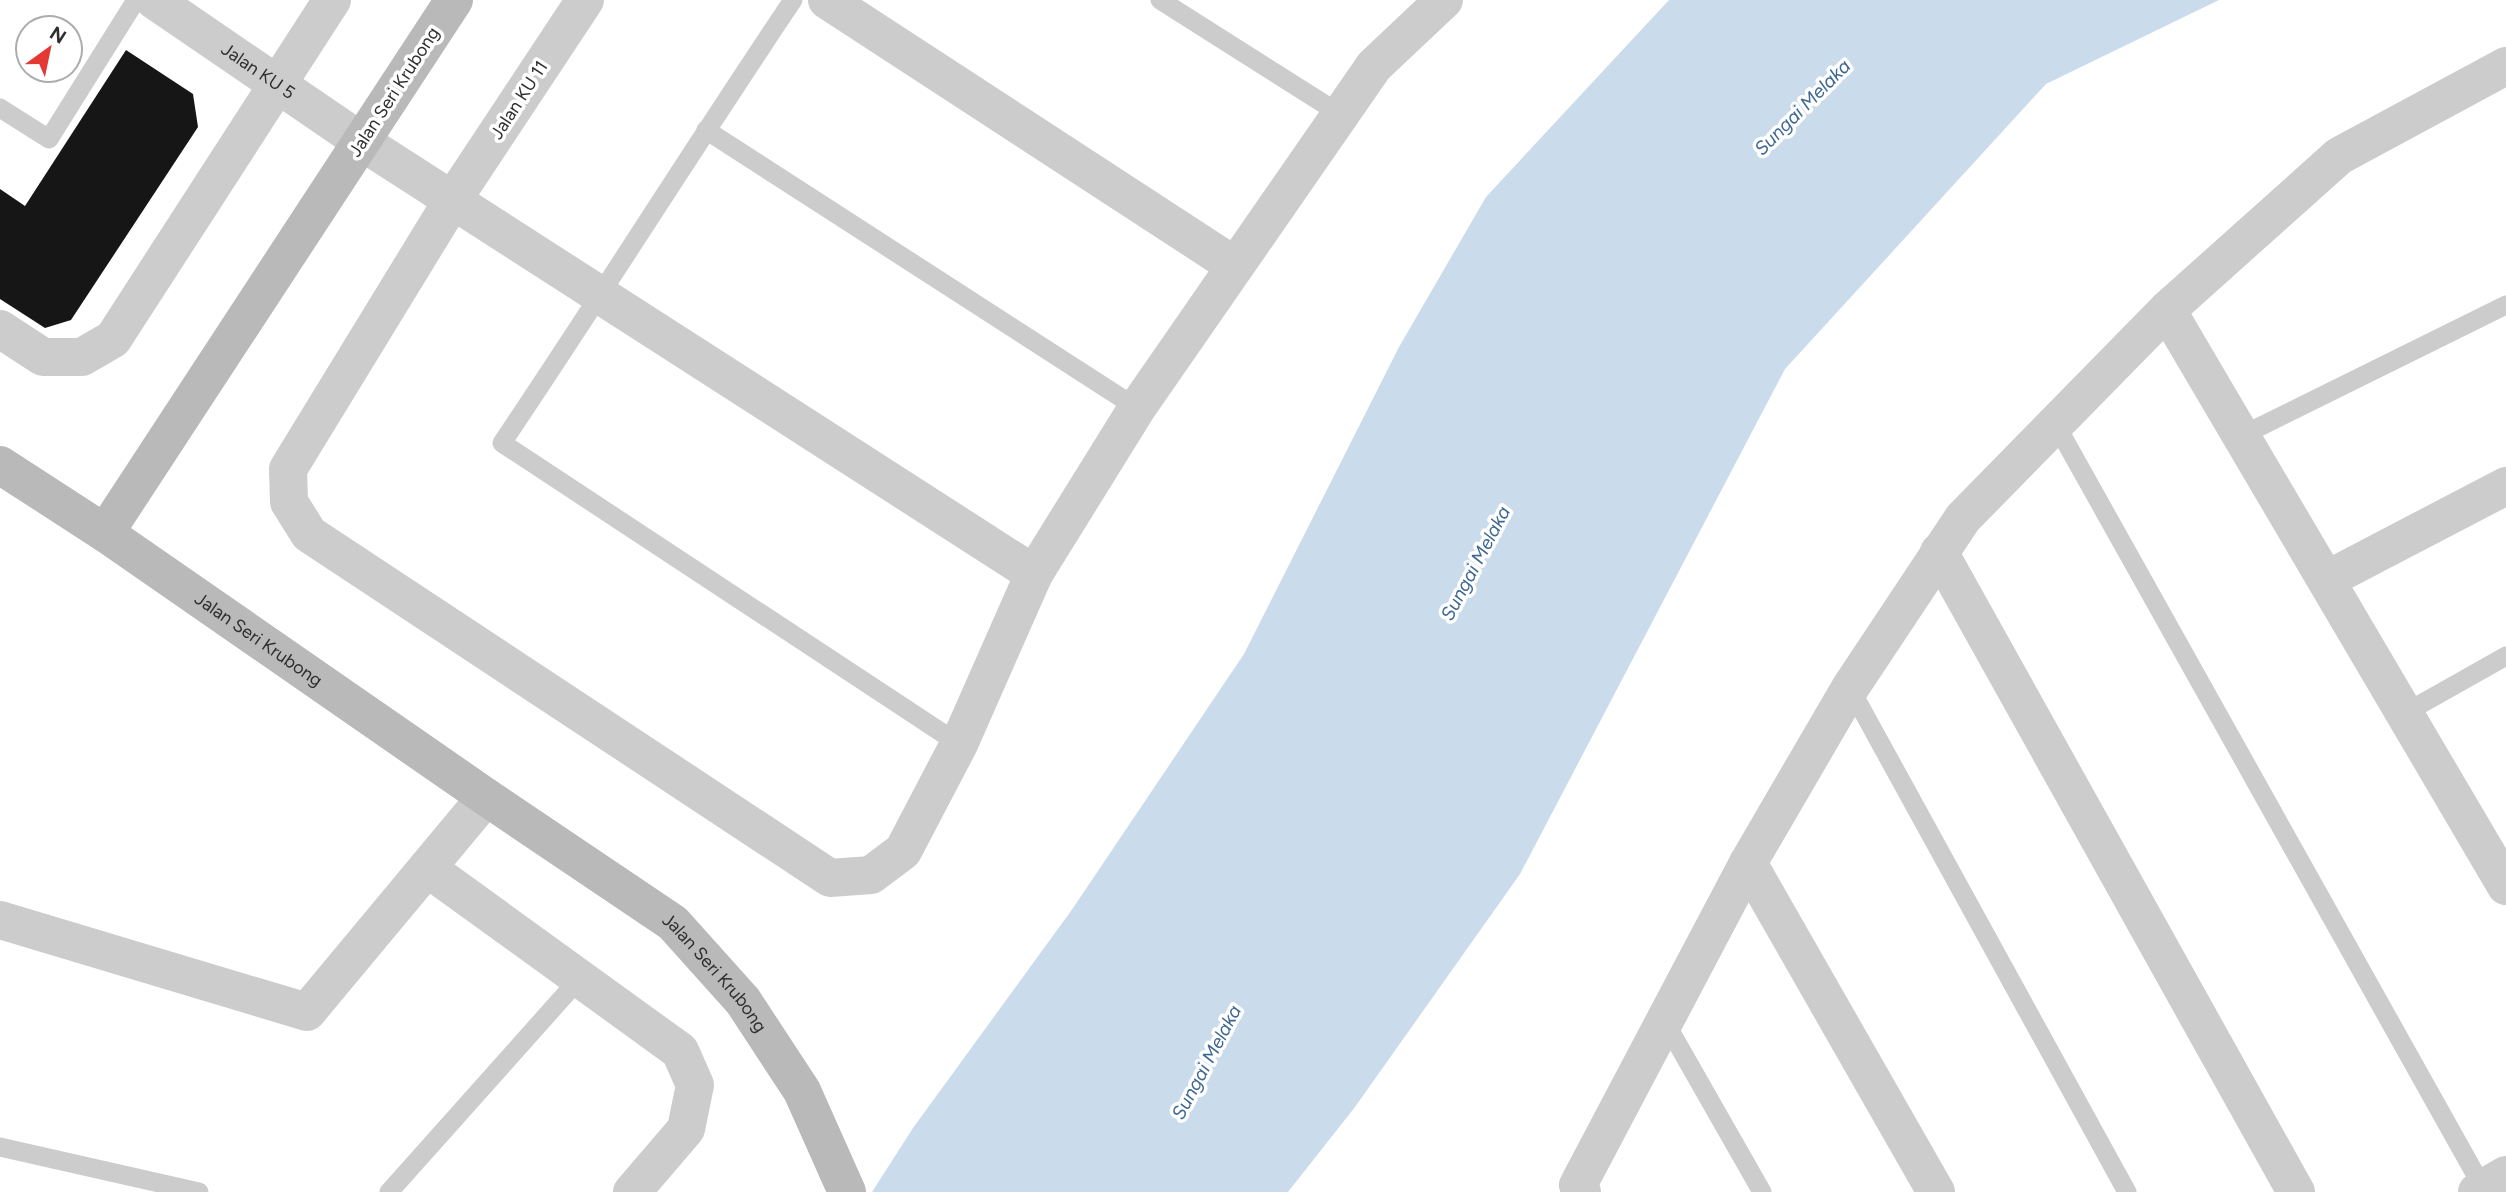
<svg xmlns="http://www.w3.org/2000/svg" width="2506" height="1192" font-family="Figtree,sans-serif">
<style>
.water{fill:#cadbec}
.building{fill:#161616}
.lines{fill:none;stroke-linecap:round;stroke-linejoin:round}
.lane{stroke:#ccc;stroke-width:19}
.street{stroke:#ccc;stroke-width:38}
.secondary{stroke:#b9b9b9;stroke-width:38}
.labels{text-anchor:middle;stroke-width:7;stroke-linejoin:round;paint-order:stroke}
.street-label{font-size:18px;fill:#2f2f2f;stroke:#fff}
.water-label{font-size:19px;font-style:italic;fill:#3e6891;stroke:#fff}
</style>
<rect width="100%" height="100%" fill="#fff"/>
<path class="water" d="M1669,0H2219L2046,84L1785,369L1520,874L1355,1107L1288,1192H872L913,1128L1071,911L1244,654L1399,347L1486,197Z"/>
<path class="building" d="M126,50L193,94L198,127L71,320L45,328L0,299V189L25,206Z"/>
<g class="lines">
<g class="lane">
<path d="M793,0C694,147 601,296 502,443L959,744"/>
<path d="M1160,0L1340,114"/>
<path d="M0,108L49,139L136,0"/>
<path d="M706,130L1137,408"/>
<path d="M2055,423L2483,1188"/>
<path d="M2241,436L2506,305"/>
<path d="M1850,688L2127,1192"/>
<path d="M2405,713L2506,656"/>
<path d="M1664,1020L1762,1192"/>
<path d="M0,1147L199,1192"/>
<path d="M389,1192L580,978"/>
</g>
<g class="street">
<path id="s1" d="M154,0L362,142L1034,574"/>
<path d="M585,0L452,201L288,469L289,502L309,534L830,878L871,875L903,851L959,744L1034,574L1137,408L1374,66L1444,0"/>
<path d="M827,0L1235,266"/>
<path d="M2167,310L2506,886"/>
<path d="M0,329L43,357H82L113,339L332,0"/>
<path d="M1939,552L2296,1192"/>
<path d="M2326,580L2506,486"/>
<path d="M1748,863L1936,1192"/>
<path d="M427,868L680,1051L695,1085L686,1129L632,1192"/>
<path d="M0,920L307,1012L486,797"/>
<path d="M1582,1192L1578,1185L1748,863L1850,688L1963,518L2167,310L2339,156L2506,66"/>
<path d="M2477,1192L2506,1175"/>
</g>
<g class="secondary">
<path id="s2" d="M454,0L105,533L486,797L673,923L743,1001L802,1091L847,1192"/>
<path d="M0,465L105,533"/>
</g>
</g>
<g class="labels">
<g class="street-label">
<text dy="6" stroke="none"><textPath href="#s1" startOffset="126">Jalan KU 5</textPath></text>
<text transform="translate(394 92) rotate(-57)" y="6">Jalan Seri Krubong</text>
<text transform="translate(519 100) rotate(-57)" y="6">Jalan KU 11</text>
<text dy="6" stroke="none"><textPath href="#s2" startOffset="824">Jalan Seri Krubong</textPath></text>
<text dy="6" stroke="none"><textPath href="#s2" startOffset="1391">Jalan Seri Krubong</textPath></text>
</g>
<g class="water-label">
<text transform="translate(1802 107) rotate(-45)" y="7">Sungai Melaka</text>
<text transform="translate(1475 563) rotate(-62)" y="7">Sungai Melaka</text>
<text transform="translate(1206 1062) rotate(-62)" y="7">Sungai Melaka</text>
</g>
</g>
<g transform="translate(49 49) rotate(33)"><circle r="33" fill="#ffffff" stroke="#acacac" stroke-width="2"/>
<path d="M0-5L12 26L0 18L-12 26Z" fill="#e43834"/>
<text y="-10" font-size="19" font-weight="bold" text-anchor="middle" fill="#2f2f2f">N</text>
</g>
</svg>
